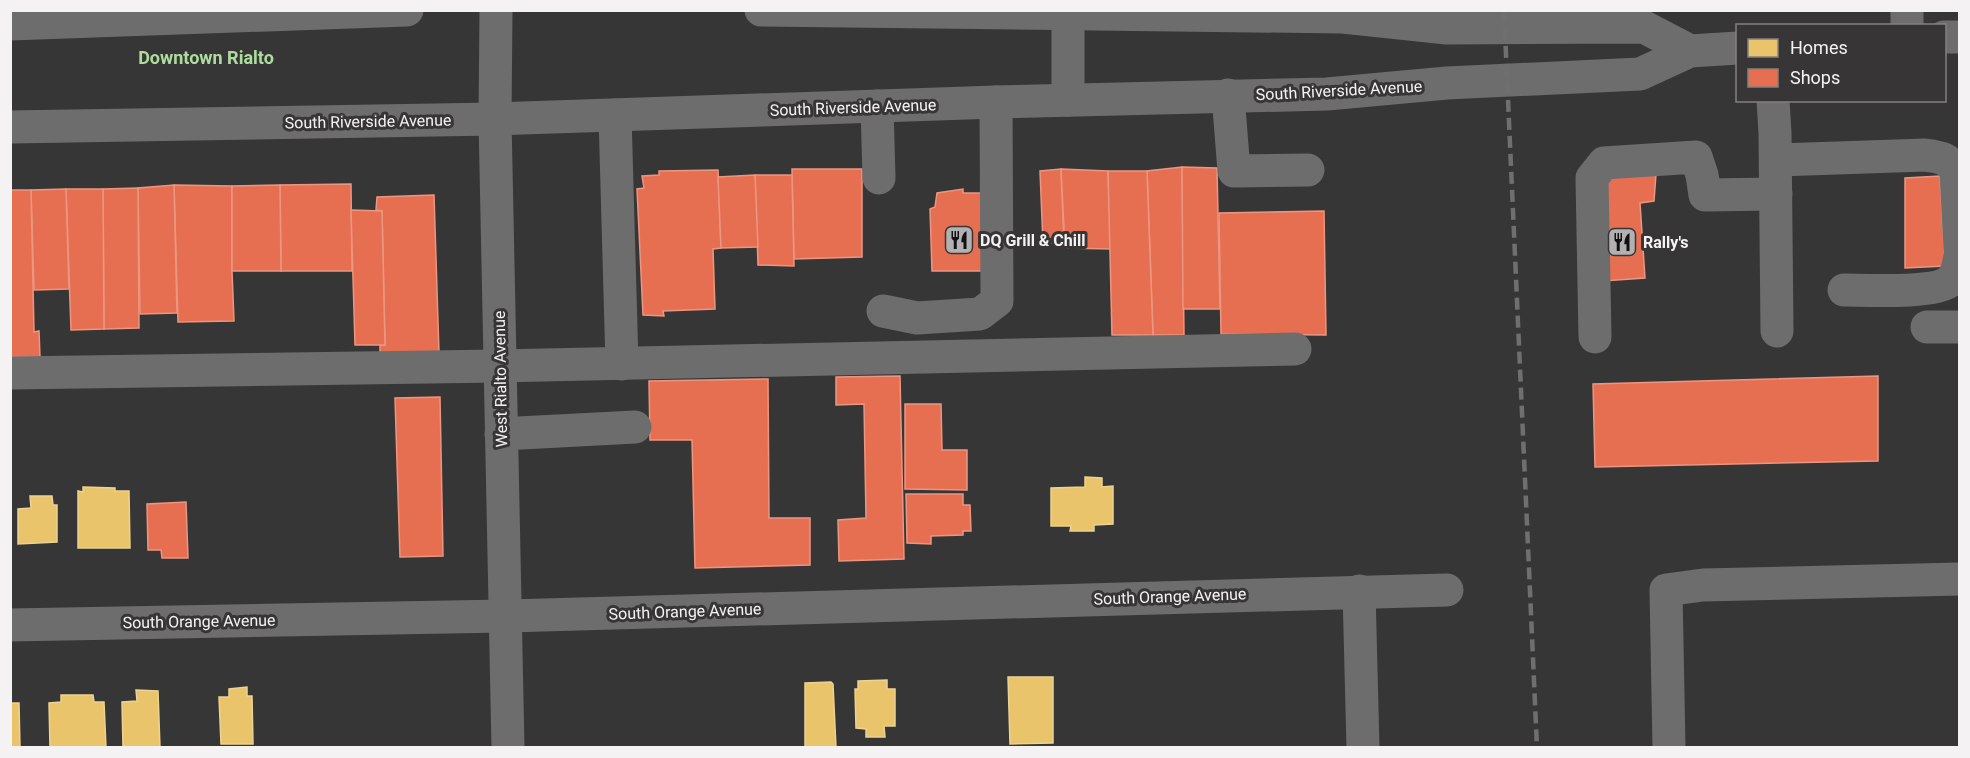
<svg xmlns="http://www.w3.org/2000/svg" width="1970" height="758" font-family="Roboto,sans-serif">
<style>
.homes{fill:#e9c46a;stroke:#ecd293;stroke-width:1.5}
.shops{fill:#e76f51;stroke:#eb9682;stroke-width:1.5}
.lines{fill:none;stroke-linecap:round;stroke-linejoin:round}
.minor{stroke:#6e6d6d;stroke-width:33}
.major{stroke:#6e6d6d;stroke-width:33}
.rail{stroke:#706f6f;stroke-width:4.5;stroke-dasharray:12 6;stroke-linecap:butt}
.labels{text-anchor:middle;stroke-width:6;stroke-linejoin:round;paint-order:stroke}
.street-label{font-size:16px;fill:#f4f2f3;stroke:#383536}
.poi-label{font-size:16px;font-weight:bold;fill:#f4f2f3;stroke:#383536;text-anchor:start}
.neighbourhood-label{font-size:18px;font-weight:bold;fill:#addd9e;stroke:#383536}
</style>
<rect width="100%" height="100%" fill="#373636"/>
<g class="homes">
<path d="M1085,477L1102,478V487L1113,486V524L1094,525V531H1070L1071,526H1051V488L1085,487Z"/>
<path d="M83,487L115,488V491H129L130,548H78V491L83,492Z"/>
<path d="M30,496H52L53,505H57V542L18,544V509L31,508Z"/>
<path d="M1008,677H1053V743L1010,744Z"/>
<path d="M887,680V689H895V726H884L885,737H866V729L856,728L855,689H858V681Z"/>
<path d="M831,682L833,684L836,748H805V683Z"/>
<path d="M247,687V696H252L253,744H221L219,697H229V689Z"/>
<path d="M136,690L158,691L160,748H123L122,702L137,701Z"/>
<path d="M61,695H93L94,702H104L106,748H50L49,703L61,702Z"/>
<path d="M10,703H19L20,748H10Z"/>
</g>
<g class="shops">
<path d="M1182,167L1184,335H1153L1147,171Z"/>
<path d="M1182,167L1217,168L1220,309H1183Z"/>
<path d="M792,169H862V257L794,259Z"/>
<path d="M1061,169L1064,242L1043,244L1040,171Z"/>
<path d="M1061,169L1108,171L1111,249L1065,248Z"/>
<path d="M718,170L721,248L713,249L715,309L663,311L664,316L643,315L637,189L644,188L642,176L659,175V171Z"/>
<path d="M1108,171H1147L1153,335H1112Z"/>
<path d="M1606,174H1656L1654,201L1640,203L1645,278L1603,281Z"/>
<path d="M755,175H792L794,266L758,265Z"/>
<path d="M755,175L758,247L721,248L718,177Z"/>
<path d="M1940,176L1945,266L1905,268V178Z"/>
<path d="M351,184L352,271H281L280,185Z"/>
<path d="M174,185L232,186V271L234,321L178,322Z"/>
<path d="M174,185L177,313L140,314L138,188Z"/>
<path d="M280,185L281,271H232V186Z"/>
<path d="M138,188L139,328L104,329L103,189Z"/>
<path d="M66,189H103L104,329L71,330Z"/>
<path d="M66,189L69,289L34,290L31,190Z"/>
<path d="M963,189V193H982L987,271H932L930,209L935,207L937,193Z"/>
<path d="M10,190H31L34,332L39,331L40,357H10Z"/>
<path d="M434,195L439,353H380V345H385L382,211L376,210L377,197Z"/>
<path d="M351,210L382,211L385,345H355Z"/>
<path d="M1324,211L1326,335L1221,334L1219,213Z"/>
<path d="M900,376L904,559L839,561L838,520L866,518L864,404L836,405V377Z"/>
<path d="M1878,376V461L1595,467L1593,384Z"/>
<path d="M768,379L769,518H810V565L695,568L692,440H650L649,381Z"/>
<path d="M440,397L443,556L400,557L395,398Z"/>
<path d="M905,404H941L942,450H967V490L905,489Z"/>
<path d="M906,494H963V505H970L971,531H963V535L931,536V544L907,543Z"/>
<path d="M186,502L188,558H162L161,550H148L147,504Z"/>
</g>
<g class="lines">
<g class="minor">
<path d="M496,10L495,119L508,748"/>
<path d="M1068,10V100"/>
<path d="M1907,10V26"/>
<path d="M1228,95L1234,171L1308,170"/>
<path d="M1773,100L1775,133L1777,331"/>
<path d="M877,106L879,178"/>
<path d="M615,115L622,364"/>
<path d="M1776,160L1925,155C1940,157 1949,158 1956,172L1960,249"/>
<path d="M1844,290C1865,290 1935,294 1950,281C1958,274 1958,265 1960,256"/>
<path d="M883,311L917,318L980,314L997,301L996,102"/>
<path d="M1927,327H1960"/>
<path d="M1595,337L1592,178L1604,163L1696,157L1702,175L1705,195L1776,194"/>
<path d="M10,373L499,366L1295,349"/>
<path d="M501,434L635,427"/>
<path d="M1359,591L1363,748"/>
<path d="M10,625L504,616L1447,590"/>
<path d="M1669,748L1666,590L1703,585L1960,579"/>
</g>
<g class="major">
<path d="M761,10L1343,17L1447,28L1644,27L1690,51"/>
<path d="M10,24L407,10"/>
<path d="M1944,37H1960"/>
<path d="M10,127L495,119L996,102L1327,94L1447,83L1640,74L1690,51L1738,48"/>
</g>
<path class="rail" d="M1504,10L1537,748"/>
</g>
<defs>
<g id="restaurant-square" transform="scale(1.5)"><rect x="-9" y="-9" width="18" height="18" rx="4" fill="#b2b0b1" stroke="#383536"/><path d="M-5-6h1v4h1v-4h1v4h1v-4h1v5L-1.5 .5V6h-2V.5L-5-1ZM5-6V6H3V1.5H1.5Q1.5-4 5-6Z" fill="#111"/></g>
</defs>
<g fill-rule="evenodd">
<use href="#restaurant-square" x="959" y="240"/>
<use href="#restaurant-square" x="1622" y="242"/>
</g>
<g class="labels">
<g class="street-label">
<text transform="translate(1339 90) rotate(-3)" y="6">South Riverside Avenue</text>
<text transform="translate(853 107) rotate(-2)" y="6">South Riverside Avenue</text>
<text transform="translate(368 121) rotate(-1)" y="6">South Riverside Avenue</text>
<text transform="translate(500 379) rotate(-91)" y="6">West Rialto Avenue</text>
<text transform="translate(1170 596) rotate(-2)" y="6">South Orange Avenue</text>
<text transform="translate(685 611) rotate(-2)" y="6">South Orange Avenue</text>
<text transform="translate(199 621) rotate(-1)" y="6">South Orange Avenue</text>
</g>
<g class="poi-label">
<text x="980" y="246">DQ Grill &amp; Chill</text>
<text x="1643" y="248">Rally's</text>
</g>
<g class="neighbourhood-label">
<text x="206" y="64">Downtown Rialto</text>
</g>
</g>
<rect width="1970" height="758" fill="none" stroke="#f4f2f3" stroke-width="24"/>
<rect x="1736" y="24" width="210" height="78" fill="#383536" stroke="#838182" stroke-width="1.5"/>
<rect x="1748" y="39" width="30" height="18" fill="#e9c46a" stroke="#838182" stroke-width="1.5"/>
<text x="1790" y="54" font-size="18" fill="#f4f2f3">Homes</text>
<rect x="1748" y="69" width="30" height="18" fill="#e76f51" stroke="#838182" stroke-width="1.5"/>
<text x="1790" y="84" font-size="18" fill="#f4f2f3">Shops</text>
</svg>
